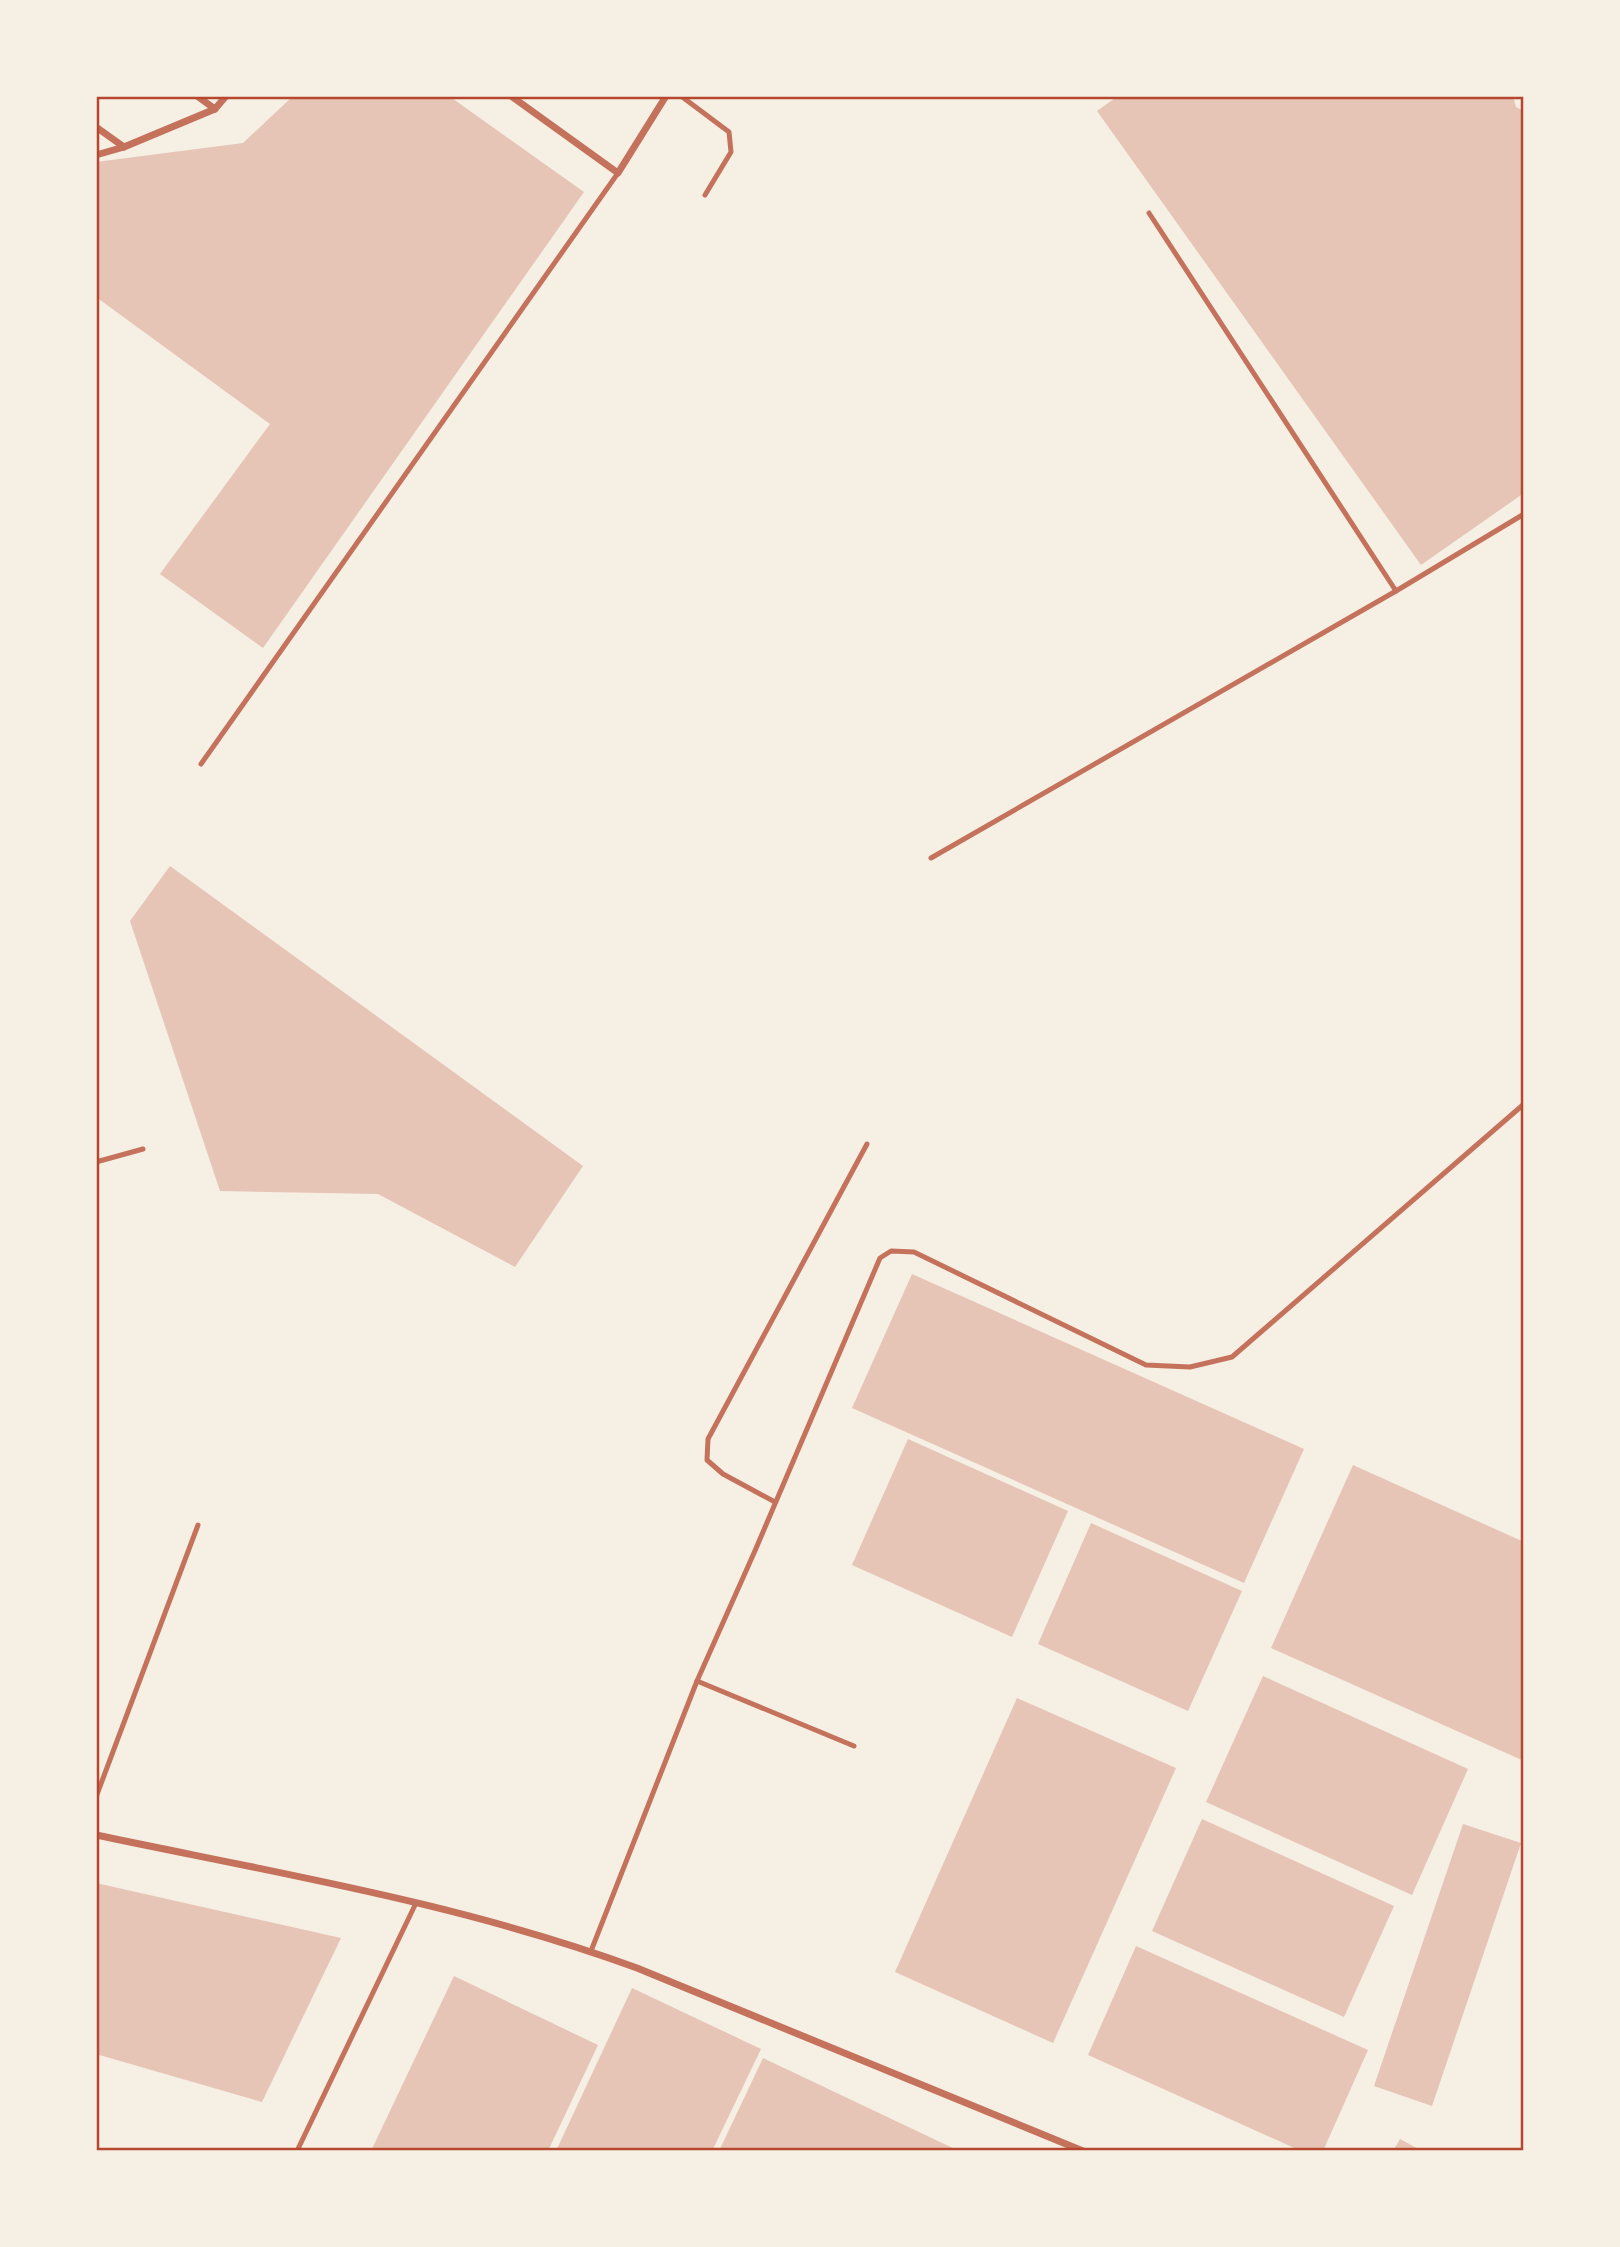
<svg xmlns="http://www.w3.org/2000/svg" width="1620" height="2247" font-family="'Fira Sans',sans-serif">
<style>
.building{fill:#e6c5b7}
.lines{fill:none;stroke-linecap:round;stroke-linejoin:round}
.service{stroke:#c5725c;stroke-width:5}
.minor{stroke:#c5725c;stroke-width:7}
.neatline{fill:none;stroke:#b5482f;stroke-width:2.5}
</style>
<rect width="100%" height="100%" fill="#f6efe4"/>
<g class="building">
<path d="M293,96H449L584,192L263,648L160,574L270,424L96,297V162L243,143Z"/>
<path d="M1118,96H1513L1516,107L1524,111V493L1421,565L1097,111Z"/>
<path d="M170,866L583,1166L515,1267L378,1194L220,1191L130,921Z"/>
<path d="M912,1274L1304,1449L1244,1583L852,1408Z"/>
<path d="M908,1439L1068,1511L1012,1637L852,1565Z"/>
<path d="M1353,1465L1524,1542V1761L1271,1648Z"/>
<path d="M1091,1523L1242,1591L1188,1711L1038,1644Z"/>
<path d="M1263,1676L1468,1769L1412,1895L1206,1802Z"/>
<path d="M1017,1698L1176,1768L1053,2043L895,1972Z"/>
<path d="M1202,1819L1394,1906L1344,2017L1152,1931Z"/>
<path d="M1463,1824L1521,1843L1432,2106L1374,2086Z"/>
<path d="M96,1883L341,1938L262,2102L96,2054Z"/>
<path d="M1136,1946L1368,2050L1323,2151H1301L1088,2055Z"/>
<path d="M454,1976L598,2045L548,2151H371Z"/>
<path d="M632,1988L761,2049L712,2151H556Z"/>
<path d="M763,2058L959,2151H719Z"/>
<path d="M1400,2139L1422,2151H1393Z"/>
</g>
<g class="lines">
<g class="service">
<path d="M681,96L729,132L731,152L705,195"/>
<path d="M1149,213L1396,591L1524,514"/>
<path d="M201,764L618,173"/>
<path d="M931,858L1396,591"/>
<path d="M96,1162L143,1149"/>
<path d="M775,1502L723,1474L707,1460L708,1439L867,1144"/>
<path d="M697,1681L854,1746"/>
<path d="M96,1797L198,1525"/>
<path d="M591,1951L697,1681L754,1553L880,1258L891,1251L914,1252L1146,1365L1190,1367L1232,1357L1524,1104"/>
<path d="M297,2151L416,1903"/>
</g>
<g class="minor">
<path d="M197,96L215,109"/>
<path d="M511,96L618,173L666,96"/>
<path d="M96,127L124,147"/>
<path d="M96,155L124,147L215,109L226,96"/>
<path d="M96,1835C277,1873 463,1904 637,1968L1083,2151"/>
</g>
</g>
<rect width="1620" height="2247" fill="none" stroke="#f6efe4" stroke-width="196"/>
<rect x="98" y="98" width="1424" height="2051" class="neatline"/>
</svg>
